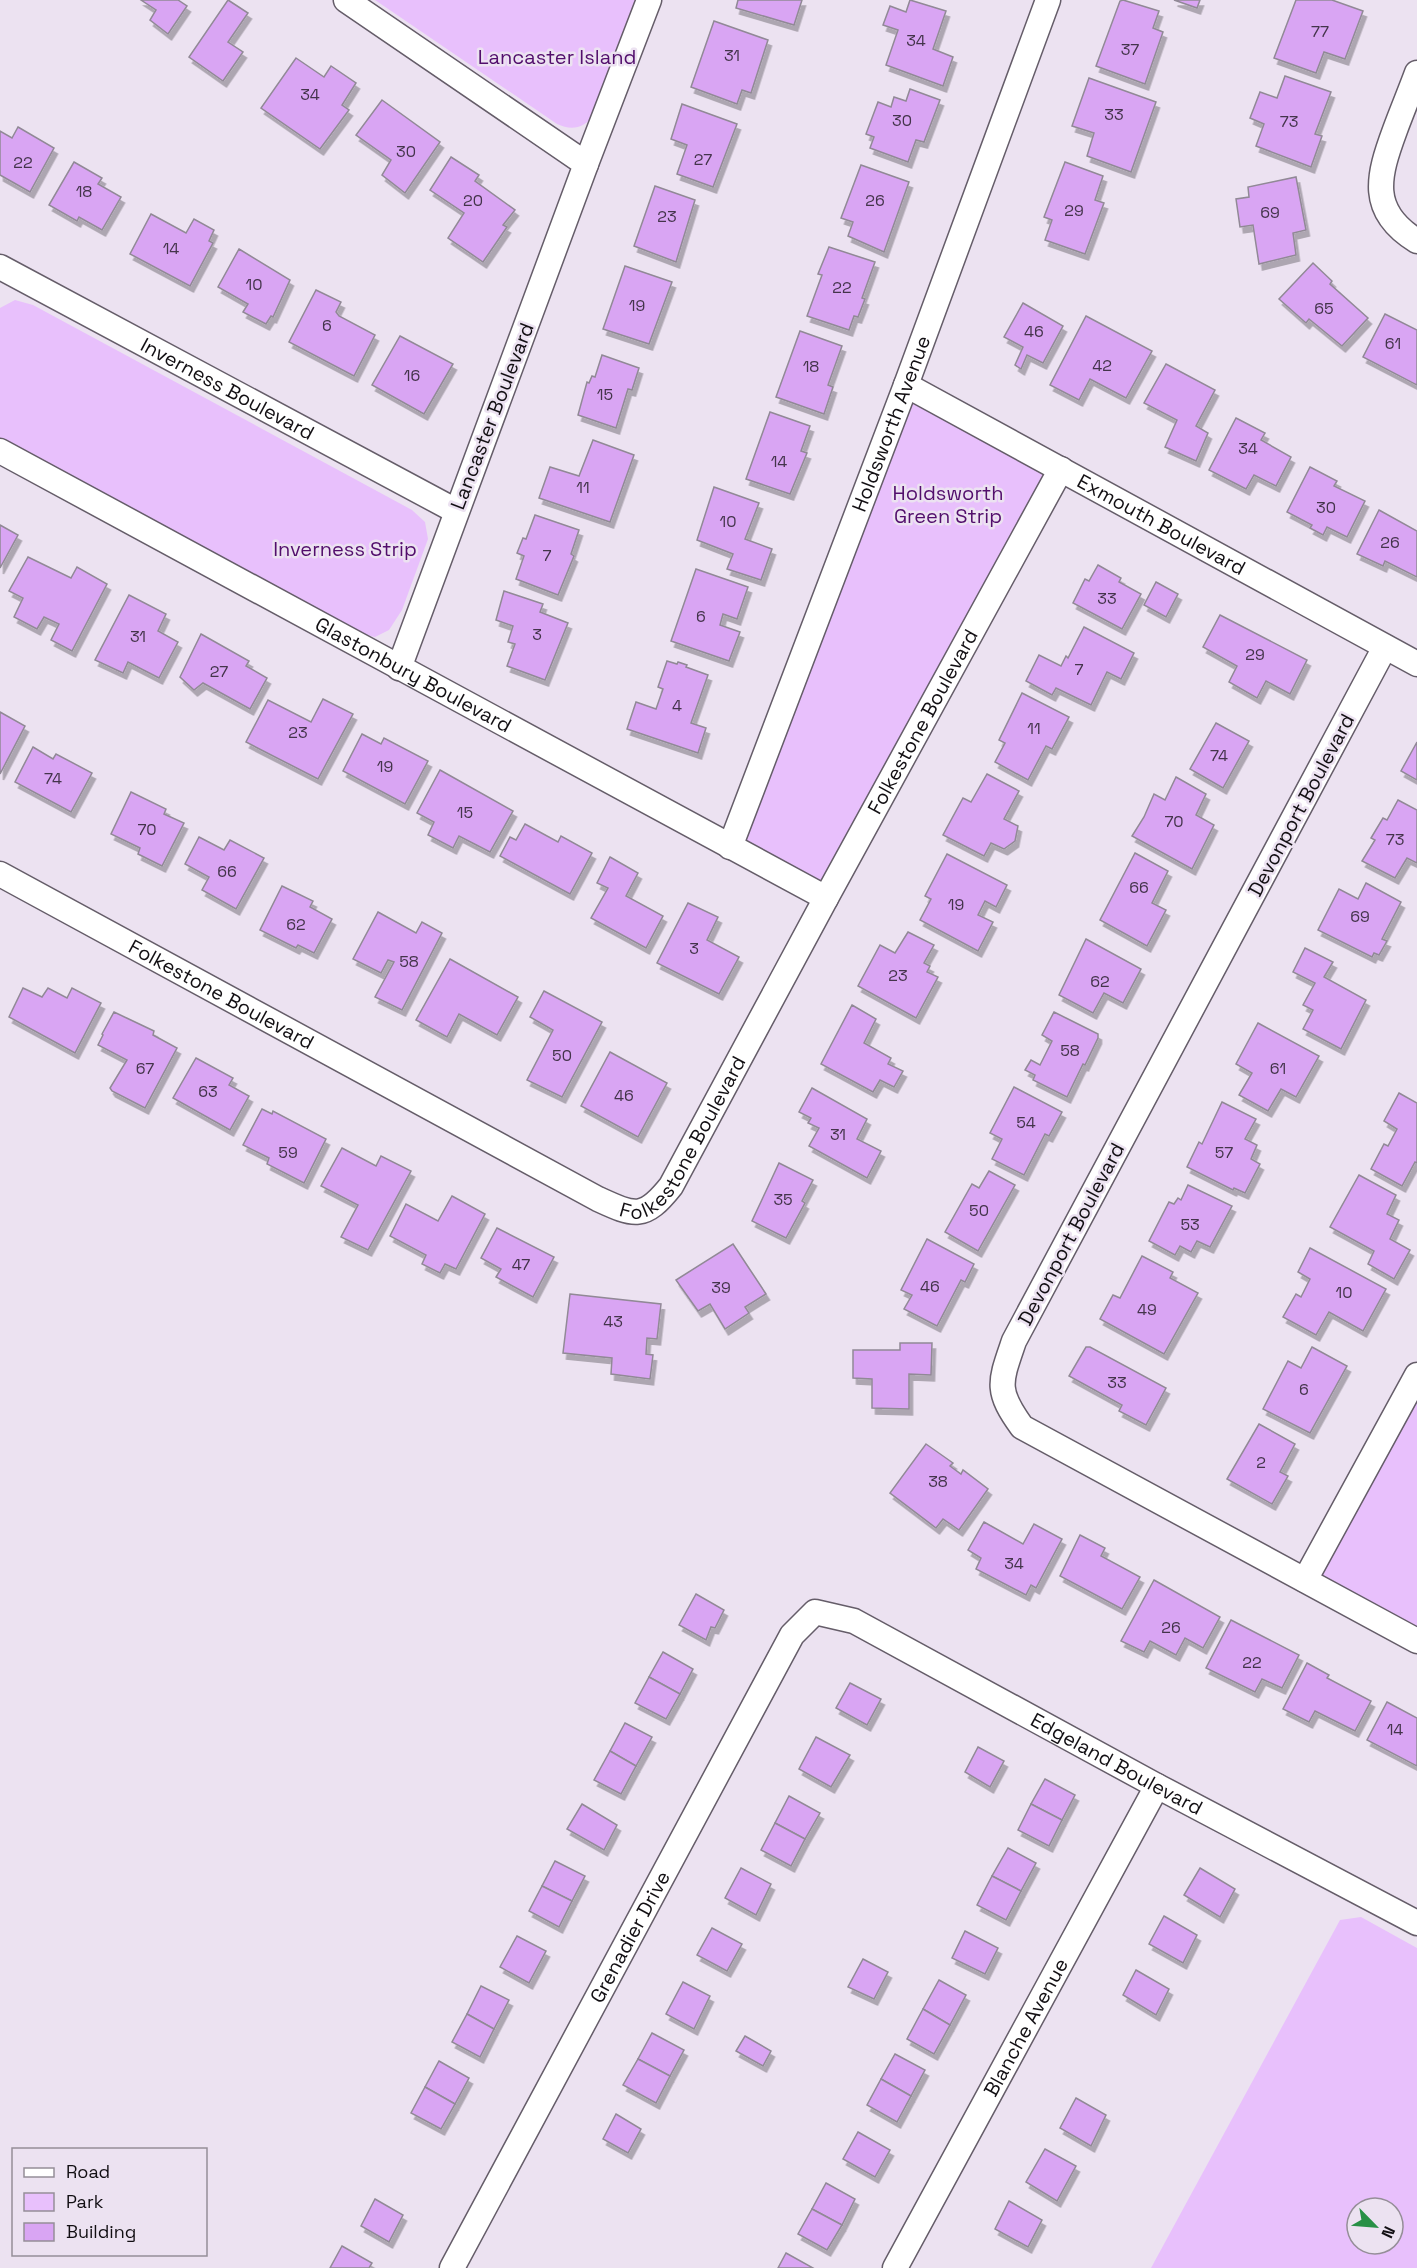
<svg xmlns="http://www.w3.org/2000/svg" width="1417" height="2268" font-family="'Space Grotesk',sans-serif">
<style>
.green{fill:#e8c0fc;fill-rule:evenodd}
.building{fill:#d9a5f3;stroke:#918996;stroke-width:1.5;filter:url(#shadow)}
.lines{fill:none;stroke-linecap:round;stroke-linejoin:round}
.minor-casing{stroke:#655d69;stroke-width:27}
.minor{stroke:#fff;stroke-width:24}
.labels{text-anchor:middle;stroke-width:5;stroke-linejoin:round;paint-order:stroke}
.number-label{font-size:16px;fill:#44344b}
.park-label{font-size:20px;fill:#520e6c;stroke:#ece2f1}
.street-label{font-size:20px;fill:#120f13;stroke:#ece2f1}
</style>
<defs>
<filter id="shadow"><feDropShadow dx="3.5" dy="6" stdDeviation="0" flood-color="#0004"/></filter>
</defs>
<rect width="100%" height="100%" fill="#ece2f1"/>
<g class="green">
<path d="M375,0H638L594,115C584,128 572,131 557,124Z"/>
<path d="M15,300L33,305L412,510L425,522L428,539L402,610L389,630L375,637L358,633L0,438V308Z"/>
<path d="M906,385L1061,469L826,898L730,847Z"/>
<path d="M1417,1398V1641L1305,1580Z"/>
<path d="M1361,1917L1417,1948V2268H1151L1340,1920ZM1357,2208H1393V2244H1357Z"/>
</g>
<g class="building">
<path d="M141,0H178L187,6L168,34L150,20L156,10Z"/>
<path d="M228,0L248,13L228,42L243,52L223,81L189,57Z"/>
<path d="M738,0H802L794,25L736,8Z"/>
<path d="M910,0L946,11L933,49L953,57L943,86L886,65L898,30L883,25L890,6L906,12Z"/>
<path d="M1123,0L1159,11L1153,28L1163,32L1145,84L1096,66L1120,1Z"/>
<path d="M1174,0H1200L1197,8Z"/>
<path d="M1296,0H1332L1363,11L1345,59L1324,52L1316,73L1274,58Z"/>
<path d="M714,21L768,40L751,93L742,90L737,104L691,87Z"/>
<path d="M296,58L324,77L331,66L356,83L342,105L349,110L320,149L261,108Z"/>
<path d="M1285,76L1331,92L1315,134L1322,136L1311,167L1256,146L1264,124L1250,118L1260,92L1277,98Z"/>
<path d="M1089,78L1156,102L1131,172L1087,156L1094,133L1072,126Z"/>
<path d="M910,89L940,100L924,142L916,140L908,162L870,148L874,137L866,134L878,102L891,107L894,97L906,101Z"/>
<path d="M382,100L440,142L405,193L382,175L391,160L356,135Z"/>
<path d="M682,104L737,124L713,187L677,174L687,145L671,139Z"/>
<path d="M18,127L54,148L30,192L0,175V131L12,138Z"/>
<path d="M451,157L479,175L475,181L515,210L503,225L507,227L483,262L448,238L464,213L430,190Z"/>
<path d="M74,162L102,178L98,184L121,197L102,230L79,217L77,221L49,205Z"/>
<path d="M1065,162L1103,176L1095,200L1104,203L1085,254L1045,240L1052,220L1044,217Z"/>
<path d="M861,165L909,182L884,252L848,236L853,222L841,218Z"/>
<path d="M1296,177L1306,230L1293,233L1296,255L1259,264L1253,225L1240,227L1236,199L1249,197L1248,187Z"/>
<path d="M655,186L695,200L676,262L634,246Z"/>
<path d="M151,214L186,233L194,219L214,230L209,241L213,243L190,286L130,254Z"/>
<path d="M829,247L875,262L862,298L865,299L858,317L854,316L849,330L807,316L822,275L818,274Z"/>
<path d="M239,249L290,280L273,317L271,316L266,324L243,312L248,304L218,287Z"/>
<path d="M1313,263L1332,281L1330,284L1368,318L1342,346L1309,319L1306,323L1279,299Z"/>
<path d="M625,266L672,282L649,344L603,329Z"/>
<path d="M316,290L341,302L336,312L339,316L375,335L354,376L289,342Z"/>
<path d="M1023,303L1063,326L1043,363L1027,355L1021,369L1015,365L1023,347L1004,337Z"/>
<path d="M1385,314L1417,330V385L1363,357Z"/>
<path d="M1086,316L1152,351L1126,398L1090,379L1079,400L1050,385Z"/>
<path d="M800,331L842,346L828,385L833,387L824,414L776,397Z"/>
<path d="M400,336L453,364L424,414L372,385Z"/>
<path d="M602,355L639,368L632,390L628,389L616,428L578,415L587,382L589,383L592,376L595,377Z"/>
<path d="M1166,364L1215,390L1196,426L1208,433L1196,461L1165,447L1177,420L1144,403Z"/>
<path d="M770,412L810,426L801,451L807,453L790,494L746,479Z"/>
<path d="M1236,418L1265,433L1261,440L1291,457L1276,486L1254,475L1246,489L1209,470Z"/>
<path d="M593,440L634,455L610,522L539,498L550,467L579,476Z"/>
<path d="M1310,467L1337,481L1334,486L1365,501L1347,537L1327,527L1323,535L1310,528L1312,525L1287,512Z"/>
<path d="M714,487L759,503L745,539L772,549L761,580L727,569L733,554L697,540Z"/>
<path d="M1379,510L1417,531V577L1385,561L1383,566L1357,554Z"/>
<path d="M535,515L579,530L571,554L574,556L558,595L516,579L524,556L517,553L523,538L526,539Z"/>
<path d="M0,525L18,535L0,568Z"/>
<path d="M28,557L71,578L77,567L107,584L72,651L51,640L59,624L44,617L37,629L14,617L23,598L9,591Z"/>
<path d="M1098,565L1121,578L1119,582L1141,594L1122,629L1073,603L1085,579L1089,581Z"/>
<path d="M696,569L748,587L737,619L723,614L720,625L740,632L729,661L671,641Z"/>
<path d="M1156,582L1178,594L1166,617L1144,605Z"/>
<path d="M504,591L543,604L540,612L568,623L545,680L507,666L515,644L508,642L513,626L496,620Z"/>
<path d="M129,595L166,614L158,631L178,642L159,678L128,662L123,673L95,660Z"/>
<path d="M1220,615L1307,660L1290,694L1266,681L1257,698L1229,682L1237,666L1203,647Z"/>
<path d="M1084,627L1134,653L1121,679L1107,672L1091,705L1056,688L1052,695L1026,681L1039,655L1061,666L1066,656L1068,658Z"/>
<path d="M201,634L249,661L246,666L267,678L250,709L203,683L194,690L180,677Z"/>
<path d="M667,661L677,664L678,662L687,665L686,667L708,675L691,723L706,728L698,753L627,729L636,702L656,709L663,689L658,687Z"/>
<path d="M1022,693L1069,717L1052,749L1046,746L1028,780L995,762L1005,743L999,740Z"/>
<path d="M323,699L353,714L318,779L246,742L268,700L311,722Z"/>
<path d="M0,712L25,726L0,774Z"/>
<path d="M1216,723L1249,741L1223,788L1190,769Z"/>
<path d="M362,734L381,744L384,738L428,761L405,804L343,771Z"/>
<path d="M1417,742V780L1401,771Z"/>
<path d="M33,747L53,759L56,754L92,773L71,812L15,782Z"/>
<path d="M440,770L513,811L490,852L459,836L453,848L428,835L434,822L417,813Z"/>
<path d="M987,774L1019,791L1004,819L1018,826L1015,841L1004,849L991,843L984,856L943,835L963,798L971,802Z"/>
<path d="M1176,777L1206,794L1196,815L1214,825L1192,869L1132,836L1144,817L1154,794L1165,800Z"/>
<path d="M131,792L166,809L164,814L184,823L162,866L138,854L140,848L111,834Z"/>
<path d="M1398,800L1417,810V863L1407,858L1395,878L1362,861L1375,840L1371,838L1383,818L1387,820Z"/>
<path d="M525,824L558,842L561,836L592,853L570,894L500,856L510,837L516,840Z"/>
<path d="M199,837L224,850L230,840L264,858L236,909L202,890L209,877L185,864Z"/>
<path d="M1135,853L1168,871L1152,903L1166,910L1147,946L1100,920Z"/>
<path d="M947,854L1007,885L996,907L985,901L978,915L993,922L978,951L920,920L931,899L925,896Z"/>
<path d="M610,857L638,873L626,896L663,916L646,948L591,918L608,888L597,883Z"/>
<path d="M1366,883L1401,902L1382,939L1387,941L1379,955L1374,953L1372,957L1318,930L1339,889L1358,899Z"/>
<path d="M282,886L313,901L310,907L332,919L314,953L298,945L296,948L260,930Z"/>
<path d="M688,903L718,917L707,940L739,957L719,994L657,963Z"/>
<path d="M378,912L416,933L422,922L442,933L402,1010L375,997L394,962L388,960L381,973L353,959Z"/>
<path d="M908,932L934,945L924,963L930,966L927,972L938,977L916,1018L858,986L880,945L895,953Z"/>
<path d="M1086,939L1141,969L1123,1003L1104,993L1093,1013L1059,995Z"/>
<path d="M1305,948L1333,962L1324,977L1366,1000L1341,1049L1303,1029L1313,1010L1303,1005L1315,983L1293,972Z"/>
<path d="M450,959L518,997L497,1035L459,1014L447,1037L416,1020Z"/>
<path d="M23,988L42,997L48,988L67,998L72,988L101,1003L75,1053L9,1017Z"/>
<path d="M544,991L602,1022L562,1097L527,1080L553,1030L530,1017Z"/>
<path d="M852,1005L876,1019L864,1043L891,1058L888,1064L903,1071L894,1087L880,1080L873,1092L821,1064Z"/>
<path d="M114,1012L154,1031L153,1035L177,1048L145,1108L112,1091L110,1088L127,1060L98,1045L103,1035L102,1034Z"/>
<path d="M1054,1012L1098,1034V1038L1085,1065L1083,1064L1067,1097L1033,1080L1035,1075L1025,1070L1031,1060L1040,1065L1052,1041L1042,1035Z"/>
<path d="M1258,1023L1319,1056L1296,1097L1281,1089L1268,1111L1239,1095L1252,1073L1236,1064Z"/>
<path d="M610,1052L667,1083L638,1137L581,1106Z"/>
<path d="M196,1058L233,1078L229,1085L249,1096L230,1130L173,1098Z"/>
<path d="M1014,1087L1062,1112L1049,1136L1045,1134L1024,1175L992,1159L1002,1139L990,1133Z"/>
<path d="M812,1088L867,1119L857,1139L881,1151L867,1178L809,1146L819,1128L808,1123L811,1118L799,1112Z"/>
<path d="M1399,1093L1417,1103V1163L1415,1162L1402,1186L1371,1169L1384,1144L1388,1146L1397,1129L1384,1121Z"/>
<path d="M1222,1102L1256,1119L1245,1139L1257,1145L1251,1159L1260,1164L1245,1193L1234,1188L1233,1190L1187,1167L1199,1142L1202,1144Z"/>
<path d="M262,1109L272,1114L273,1111L326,1139L304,1183L267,1164L269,1158L243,1145Z"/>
<path d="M342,1148L376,1166L381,1156L411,1171L368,1250L341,1237L358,1205L321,1186Z"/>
<path d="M779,1163L813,1180L802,1201L805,1203L786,1238L752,1221Z"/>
<path d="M989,1171L1015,1185L978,1251L945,1232L972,1184L979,1188Z"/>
<path d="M1359,1175L1396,1195L1387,1214L1399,1220L1390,1239L1410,1250L1394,1279L1368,1264L1374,1251L1330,1227Z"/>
<path d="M1188,1185L1232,1206L1210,1247L1197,1241L1191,1252L1180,1246L1175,1255L1149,1241L1169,1202L1174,1204L1178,1198L1181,1200Z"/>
<path d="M452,1196L485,1214L456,1269L445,1264L440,1273L422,1264L426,1255L390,1236L406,1204L438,1221Z"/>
<path d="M497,1228L554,1257L533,1297L496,1277L501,1269L481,1258Z"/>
<path d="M927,1239L974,1264L965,1282L961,1280L937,1326L904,1309L912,1295L901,1290Z"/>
<path d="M733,1244L766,1294L745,1307L749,1313L725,1329L710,1304L698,1311L676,1280Z"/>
<path d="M1310,1248L1386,1289L1363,1331L1329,1312L1316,1335L1283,1317L1296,1294L1301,1297L1310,1279L1298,1272Z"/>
<path d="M1142,1256L1173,1272L1170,1278L1198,1293L1164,1354L1100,1319L1113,1295L1120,1298Z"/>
<path d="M570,1294L661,1304L657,1339L647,1338L646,1354L653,1355L650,1379L611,1374L612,1358L563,1353Z"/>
<path d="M900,1343H932L931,1375L909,1374V1409L872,1408V1379L853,1378V1350H900Z"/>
<path d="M1086,1347H1090L1166,1388L1146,1425L1119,1411L1122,1405L1069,1376Z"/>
<path d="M1312,1347L1347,1366L1310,1433L1263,1409L1288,1361L1301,1368Z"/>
<path d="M1259,1424L1295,1444L1280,1472L1288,1476L1272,1504L1227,1479Z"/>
<path d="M926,1444L953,1463L950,1466L961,1474L963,1470L988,1489L959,1530L943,1519L936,1528L890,1493Z"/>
<path d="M984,1522L1023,1544L1034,1524L1062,1539L1036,1588L1031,1585L1026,1595L976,1569L981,1558L968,1550Z"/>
<path d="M1080,1535L1105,1548L1101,1556L1140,1577L1122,1609L1060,1576Z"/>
<path d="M1154,1580L1220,1617L1203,1648L1185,1638L1176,1655L1150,1641L1144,1652L1121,1641Z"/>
<path d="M696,1594L724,1610L715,1628L711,1627L706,1640L679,1625Z"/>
<path d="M1231,1620L1299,1655L1282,1688L1262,1679L1255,1692L1206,1668Z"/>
<path d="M663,1652L693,1669L680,1694L649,1677Z"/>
<path d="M1307,1663L1329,1675L1327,1678L1371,1701L1355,1731L1315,1711L1309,1722L1283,1709Z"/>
<path d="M649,1677L680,1694L666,1719L635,1703Z"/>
<path d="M850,1683L881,1699L867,1725L836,1708Z"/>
<path d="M1387,1702L1417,1718V1766L1367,1740Z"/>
<path d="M625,1723L652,1737L636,1766L610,1751Z"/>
<path d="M816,1737L850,1755L831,1787L799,1769Z"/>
<path d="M978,1747L1004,1761L990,1787L965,1772Z"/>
<path d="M610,1751L636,1766L621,1794L594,1780Z"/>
<path d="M1045,1779L1075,1795L1062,1820L1031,1804Z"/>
<path d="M789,1796L820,1813L805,1839L775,1823Z"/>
<path d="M582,1804L617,1825L604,1850L567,1829Z"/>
<path d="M1031,1804L1062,1820L1049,1846L1018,1830Z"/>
<path d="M775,1823L805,1839L791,1866L761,1850Z"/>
<path d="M1008,1848L1036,1863L1021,1891L992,1876Z"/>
<path d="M555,1861L585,1876L572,1901L542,1886Z"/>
<path d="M741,1868L771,1884L756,1915L725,1898Z"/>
<path d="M1200,1868L1235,1889L1220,1917L1184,1895Z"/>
<path d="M992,1876L1021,1891L1006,1920L977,1905Z"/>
<path d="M542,1886L572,1901L559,1927L529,1911Z"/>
<path d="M1164,1916L1197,1935L1183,1963L1149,1944Z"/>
<path d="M712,1928L742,1944L727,1971L697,1955Z"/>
<path d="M965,1931L998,1948L985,1974L952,1958Z"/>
<path d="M517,1936L546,1951L529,1983L500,1967Z"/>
<path d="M863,1959L888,1972L874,1999L848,1987Z"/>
<path d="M1136,1970L1169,1989L1156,2015L1123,1995Z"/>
<path d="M939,1980L966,1995L950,2025L923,2009Z"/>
<path d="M683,1982L710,1996L694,2029L666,2014Z"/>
<path d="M481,1986L509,2000L494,2029L467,2014Z"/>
<path d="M923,2009L950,2025L934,2054L907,2039Z"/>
<path d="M467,2014L494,2029L480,2057L452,2042Z"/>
<path d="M652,2033L684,2050L670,2076L638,2059Z"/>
<path d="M745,2036L771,2051L763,2066L736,2051Z"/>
<path d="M895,2054L925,2070L911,2096L881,2079Z"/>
<path d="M638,2059L670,2076L656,2103L623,2085Z"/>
<path d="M439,2061L469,2078L455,2104L425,2087Z"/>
<path d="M881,2079L911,2096L897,2122L867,2105Z"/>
<path d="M425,2087L455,2104L441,2129L411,2113Z"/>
<path d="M1076,2098L1106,2115L1091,2146L1060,2128Z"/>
<path d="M616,2114L641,2129L628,2153L603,2139Z"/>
<path d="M858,2132L890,2150L875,2177L843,2159Z"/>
<path d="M1045,2149L1076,2166L1057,2201L1026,2182Z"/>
<path d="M826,2183L855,2199L842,2225L812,2209Z"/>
<path d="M375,2199L403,2215L389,2242L361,2226Z"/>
<path d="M1009,2201L1042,2220L1028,2247L995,2229Z"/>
<path d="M812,2209L842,2225L827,2250L798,2234Z"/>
<path d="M342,2246L372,2263L369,2268H330Z"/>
<path d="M786,2253L813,2268H778Z"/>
</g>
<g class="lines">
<g class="minor-casing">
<g id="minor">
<path d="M346,0L586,164L399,668"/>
<path d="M1417,73C1410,92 1402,111 1395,130C1378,176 1368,211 1417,241"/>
<path d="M586,164L649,0"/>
<path id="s1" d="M0,267L456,511"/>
<path id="s2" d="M906,385L1417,664"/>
<path id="s3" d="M0,451L826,898"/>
<path d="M1385,647L1014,1341C1000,1382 995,1390 1022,1427L1417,1641"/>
<path id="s4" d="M730,847L906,385L1048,0"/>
<path id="s5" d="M0,874L598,1199C635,1216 644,1220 671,1186L826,898L1061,469"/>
<path d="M1305,1580L1417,1375"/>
<path id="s6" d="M452,2268L792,1635L815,1612L854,1621L1157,1786L1417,1923"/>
<path id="s7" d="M895,2268L1157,1786"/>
</g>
</g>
<use href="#minor" class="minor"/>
</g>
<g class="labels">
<g class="number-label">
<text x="1320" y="37">77</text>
<text x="916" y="46">34</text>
<text x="1130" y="55">37</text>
<text x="732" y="61">31</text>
<text x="310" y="100">34</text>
<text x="1114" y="120">33</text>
<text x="902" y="126">30</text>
<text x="1289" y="127">73</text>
<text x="406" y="157">30</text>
<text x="703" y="165">27</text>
<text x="23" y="168">22</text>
<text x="84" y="197">18</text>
<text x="473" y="206">20</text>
<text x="875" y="206">26</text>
<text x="1074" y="216">29</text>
<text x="1270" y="218">69</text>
<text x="667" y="222">23</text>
<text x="171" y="254">14</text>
<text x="254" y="290">10</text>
<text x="842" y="293">22</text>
<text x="637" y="311">19</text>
<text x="1324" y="314">65</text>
<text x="327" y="331">6</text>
<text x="1034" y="337">46</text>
<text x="1393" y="349">61</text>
<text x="1102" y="371">42</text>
<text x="811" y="372">18</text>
<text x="412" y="381">16</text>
<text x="605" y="400">15</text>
<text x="1248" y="454">34</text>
<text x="779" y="467">14</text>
<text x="583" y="493">11</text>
<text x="1326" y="513">30</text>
<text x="728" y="527">10</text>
<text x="1390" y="548">26</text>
<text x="547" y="561">7</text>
<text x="1107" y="604">33</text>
<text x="701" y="622">6</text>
<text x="537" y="640">3</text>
<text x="138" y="642">31</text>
<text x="1255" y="660">29</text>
<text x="1079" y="675">7</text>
<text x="219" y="677">27</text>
<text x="677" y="711">4</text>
<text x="1034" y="734">11</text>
<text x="298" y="738">23</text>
<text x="1219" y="761">74</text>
<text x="385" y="772">19</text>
<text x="53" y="784">74</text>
<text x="465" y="818">15</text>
<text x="1174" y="827">70</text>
<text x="147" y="835">70</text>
<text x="1395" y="845">73</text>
<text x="227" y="877">66</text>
<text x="1139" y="893">66</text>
<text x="956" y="910">19</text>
<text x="1360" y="922">69</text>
<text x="296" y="930">62</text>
<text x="694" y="954">3</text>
<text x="409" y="967">58</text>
<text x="898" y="981">23</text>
<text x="1100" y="987">62</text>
<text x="1070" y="1056">58</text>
<text x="562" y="1061">50</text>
<text x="145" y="1074">67</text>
<text x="1278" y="1074">61</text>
<text x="208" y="1097">63</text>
<text x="624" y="1101">46</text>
<text x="1026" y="1128">54</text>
<text x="838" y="1140">31</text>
<text x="288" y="1158">59</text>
<text x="1224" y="1158">57</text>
<text x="783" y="1205">35</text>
<text x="979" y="1216">50</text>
<text x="1190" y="1230">53</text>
<text x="521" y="1270">47</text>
<text x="930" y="1292">46</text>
<text x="721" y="1293">39</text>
<text x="1344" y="1298">10</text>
<text x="1147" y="1315">49</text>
<text x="613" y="1327">43</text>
<text x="1117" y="1388">33</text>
<text x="1304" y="1395">6</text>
<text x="1261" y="1468">2</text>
<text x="938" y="1487">38</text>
<text x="1014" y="1569">34</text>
<text x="1171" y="1633">26</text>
<text x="1252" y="1668">22</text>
<text x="1395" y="1735">14</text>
</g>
<g class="park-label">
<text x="557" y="64">Lancaster Island</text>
<text x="948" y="500">Holdsworth<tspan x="948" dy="23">Green Strip</tspan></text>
<text x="345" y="556">Inverness Strip</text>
</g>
<g class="street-label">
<text dy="7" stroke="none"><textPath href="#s1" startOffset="258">Inverness Boulevard</textPath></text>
<text transform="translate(492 416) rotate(-69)" y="7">Lancaster Boulevard</text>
<text dy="7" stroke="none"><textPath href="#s4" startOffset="453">Holdsworth Avenue</textPath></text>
<text dy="7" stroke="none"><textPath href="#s2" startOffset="291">Exmouth Boulevard</textPath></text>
<text dy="7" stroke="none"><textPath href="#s3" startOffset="470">Glastonbury Boulevard</textPath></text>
<text dy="7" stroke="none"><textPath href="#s5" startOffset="1294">Folkestone Boulevard</textPath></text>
<text transform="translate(1301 805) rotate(-62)" y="7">Devonport Boulevard</text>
<text dy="7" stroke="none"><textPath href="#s5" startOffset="252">Folkestone Boulevard</textPath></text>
<text dy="7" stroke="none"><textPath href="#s5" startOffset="808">Folkestone Boulevard</textPath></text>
<text transform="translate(1071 1234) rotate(-62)" y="7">Devonport Boulevard</text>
<text dy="7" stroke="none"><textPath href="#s6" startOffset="1090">Edgeland Boulevard</textPath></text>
<text dy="7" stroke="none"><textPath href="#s6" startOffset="376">Grenadier Drive</textPath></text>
<text dy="7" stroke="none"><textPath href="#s7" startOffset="274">Blanche Avenue</textPath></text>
</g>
</g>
<rect x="12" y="2148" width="195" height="108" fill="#ece2f1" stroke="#958e98" stroke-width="1.5"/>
<rect x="24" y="2168" width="30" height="9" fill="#ffffff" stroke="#958e98" stroke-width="1.5"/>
<text x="66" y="2178" font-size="18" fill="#120f13">Road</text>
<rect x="24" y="2193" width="30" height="18" fill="#e8c0fc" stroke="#958e98" stroke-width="1.5"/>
<text x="66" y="2208" font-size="18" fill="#120f13">Park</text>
<rect x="24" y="2223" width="30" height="18" fill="#d9a5f3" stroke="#958e98" stroke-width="1.5"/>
<text x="66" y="2238" font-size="18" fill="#120f13">Building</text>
<g transform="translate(1375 2226) rotate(115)"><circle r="28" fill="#ece2f1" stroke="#958e98" stroke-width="1.5"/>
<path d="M0-4.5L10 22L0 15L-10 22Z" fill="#289046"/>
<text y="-9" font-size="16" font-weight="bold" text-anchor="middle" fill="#120f13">N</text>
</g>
</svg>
